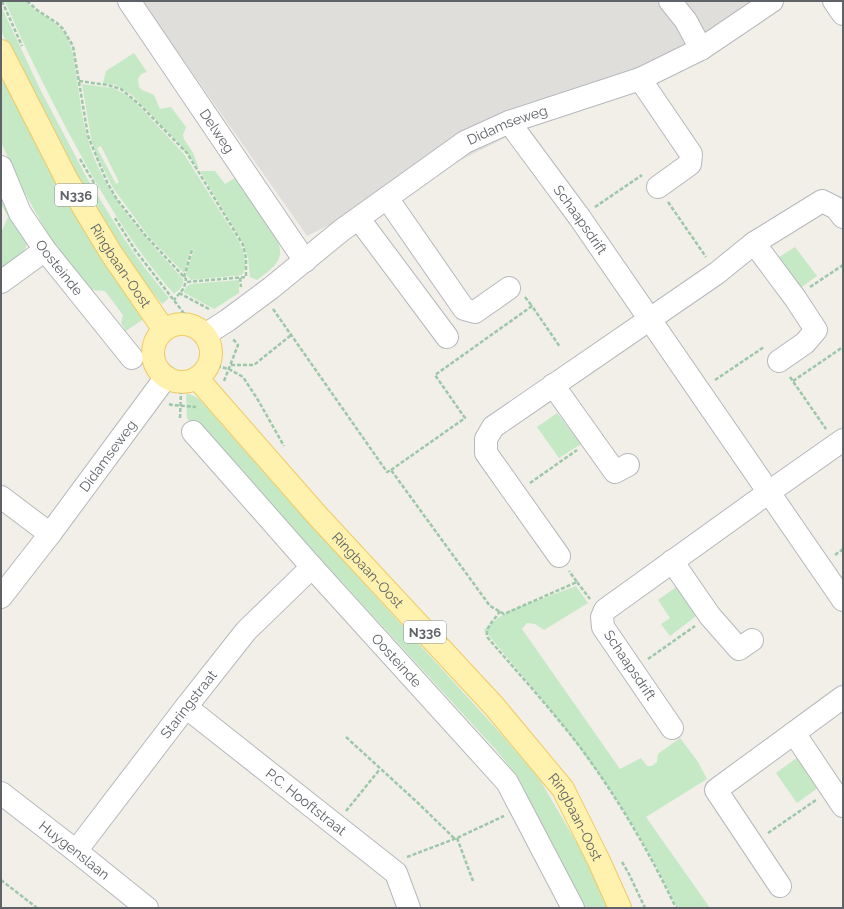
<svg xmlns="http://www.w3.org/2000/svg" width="844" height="909" font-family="Raleway,sans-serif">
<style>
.industrial{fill:#e0deda}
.green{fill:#c5e8c5;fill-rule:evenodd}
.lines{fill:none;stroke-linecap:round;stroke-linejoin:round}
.minor-casing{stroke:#b5b8bc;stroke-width:24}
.major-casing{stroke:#f2c960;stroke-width:24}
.path{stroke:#9cc7a9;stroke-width:2.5;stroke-dasharray:4 2;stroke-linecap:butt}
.minor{stroke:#fff;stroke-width:22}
.major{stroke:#fff2af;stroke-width:22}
.labels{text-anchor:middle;stroke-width:3;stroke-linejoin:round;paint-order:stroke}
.shield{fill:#fff;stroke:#8f9295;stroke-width:1}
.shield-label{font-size:13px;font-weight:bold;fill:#5f6368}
.street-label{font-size:14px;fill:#5f6368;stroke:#fff}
</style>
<rect width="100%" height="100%" fill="#f1efe8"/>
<path class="industrial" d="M142,1H757L713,35L307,236Z"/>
<g class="green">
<path d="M5,1H25C37,14 55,19 65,34C73,46 74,61 76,74C80,97 82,121 89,143C105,197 146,238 183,279C184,286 179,290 174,294C135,250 105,200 77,148C51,100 26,51 5,1Z"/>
<path d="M1,6L41,91L87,178L125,240L144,267L169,298L162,304L134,269L99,216L16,63L1,30Z"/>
<path d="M134,53L147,72L141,74L138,79L139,87L142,90L154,95L160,109L171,107L186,127L183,135L184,139L193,153L199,169L180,144L132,95L116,85L103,83L106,71Z"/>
<path d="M1,72L145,318L126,331L121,323L123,315L105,291L91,290L50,238L21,186L1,142Z"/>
<path d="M82,84L113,88L123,93L136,103L184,154L238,240C243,249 249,266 242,275L191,280L187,276L186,273L194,250L191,249L184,273L149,237L113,188L96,154L91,138ZM101,146L119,182L116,184L97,148Z"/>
<path d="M200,171H215L225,184L238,176L281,237L277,240C287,260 271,269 257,280L250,277L248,257L243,243Z"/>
<path d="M1,186L28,240L25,249L20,254L23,258L1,274V233L8,217L1,204Z"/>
<path d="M795,247L817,276L796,291L773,261Z"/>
<path d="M239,280V293L214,309L183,292L187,286L191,284Z"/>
<path d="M186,393L194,396L200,400L296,509L502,735L540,780L581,850L608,908H580L549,839L518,777L497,751L199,426L195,428L187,418Z"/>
<path d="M557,413L581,444L559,458L537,427Z"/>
<path d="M679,585L700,613L670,636L661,624L670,618L658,600Z"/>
<path d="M576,586L588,603L544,630L535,624L527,623L522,629L620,769L641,758L647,766H652L657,762L658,754L680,738L698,762L707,779L646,817L710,908H677C629,802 558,717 484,630L498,618L509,611Z"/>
<path d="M798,757L819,787L797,803L776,773Z"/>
</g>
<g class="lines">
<g class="minor-casing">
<g id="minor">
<path id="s1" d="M129,1L305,261"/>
<path d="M670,1L686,21L701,49"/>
<path d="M834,1L843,14"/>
<path d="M640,79L691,154L690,164L658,187"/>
<path id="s2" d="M509,122L580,218L843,600"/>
<path id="s3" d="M1,167L20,213L45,250L132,358"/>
<path d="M387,198L464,309L475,312L509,288"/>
<path d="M359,219L447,337"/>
<path d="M754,243L795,298L816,330L805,343L779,361"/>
<path d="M1,282L45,250"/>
<path id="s4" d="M204,334L211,331L228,320L271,288L342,230L465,142L509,122L640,79L701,49L772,1"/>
<path d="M553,385L615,472L628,465"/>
<path id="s5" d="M193,432L312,567L507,782L573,908"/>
<path d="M1,497L50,534"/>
<path d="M559,556L486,453V439L493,427L717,273L754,243L822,201L836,208L843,217"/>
<path d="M672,561L710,616L739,649L752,640"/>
<path id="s6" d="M1,597L50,534L166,377"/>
<path id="s7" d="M186,707L396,873L409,908"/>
<path d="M672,728L603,627L602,617L605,610L769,492L843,440"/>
<path d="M794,733L843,806"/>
<path id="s8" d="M1,793L76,851L147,908"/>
<path id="s9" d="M76,851L186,707L246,631L312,567"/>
<path d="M780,886L716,790L843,697"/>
</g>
</g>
<g class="major-casing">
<g id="major">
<path id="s10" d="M1,51L67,180L111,253L164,330"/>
<circle cx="182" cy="353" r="29"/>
<path id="s11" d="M197,378L316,514L494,706L563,789L599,861L620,908"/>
</g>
</g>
<g class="path">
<path d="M2,1L22,46"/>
<path d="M27,1L37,10L57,23L63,29L73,46L88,136L107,182L116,198L145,235L186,279L184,288L174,300"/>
<path d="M79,81L108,85L121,89L140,105L187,153L243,245L246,258V277L186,282"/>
<path d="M80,159L97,188"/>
<path d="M668,202L706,257"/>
<path d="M595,207L642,175"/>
<path d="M115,218L135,250L186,316"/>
<path d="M184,277L192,250"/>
<path d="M240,278L241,287"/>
<path d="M810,287L843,265"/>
<path d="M179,293L209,309"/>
<path d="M525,297L532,306"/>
<path d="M273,309L387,472L391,470L490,606L504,614L577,582L569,571"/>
<circle cx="182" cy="353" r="38"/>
<path d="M231,365H254L291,335"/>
<path d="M217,366L229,369L243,377L258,400L284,446"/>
<path d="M790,377L826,429"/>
<path d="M715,380L764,347"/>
<path d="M224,381L238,345L233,339"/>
<path d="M793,381L843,347"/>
<path d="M169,404L172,405L196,407"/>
<path d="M180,418L181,391"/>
<path d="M391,470L465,418L435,375L532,306L560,347"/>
<path d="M530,483L577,450"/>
<path d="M835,555L843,549"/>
<path d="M577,582L590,599"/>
<path d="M500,611C495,620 483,628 488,638C519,674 551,709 580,747C617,797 649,851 676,908"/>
<path d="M648,659L695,626"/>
<path d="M346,737L418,803L455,839"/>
<path d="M346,811L380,769"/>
<path d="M768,833L816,800"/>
<path d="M457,838L473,881"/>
<path d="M407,857L457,838L504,816"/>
<path d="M622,862L629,874L645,908"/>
<path d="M1,880L37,908"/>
</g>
<use href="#minor" class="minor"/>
<use href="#major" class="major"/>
</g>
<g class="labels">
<g class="shield">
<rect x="55" y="184" width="42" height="22" rx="3"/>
<rect x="404" y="621" width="42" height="22" rx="3"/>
</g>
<g class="shield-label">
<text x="76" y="200">N336</text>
<text x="425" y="637">N336</text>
</g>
<g class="street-label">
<text dy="5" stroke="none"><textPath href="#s4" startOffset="370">Didamseweg</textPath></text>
<text dy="5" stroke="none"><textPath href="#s1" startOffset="157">Delweg</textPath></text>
<text dy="5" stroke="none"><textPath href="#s2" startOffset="121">Schaapsdrift</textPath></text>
<text dy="5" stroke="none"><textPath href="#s10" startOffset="246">Ringbaan-Oost</textPath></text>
<text dy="5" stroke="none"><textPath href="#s3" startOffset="117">Oosteinde</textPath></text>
<text dy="5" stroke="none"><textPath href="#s6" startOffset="177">Didamseweg</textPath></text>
<text dy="5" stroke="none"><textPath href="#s11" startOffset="257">Ringbaan-Oost</textPath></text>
<text dy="5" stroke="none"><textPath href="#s5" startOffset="306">Oosteinde</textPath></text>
<text transform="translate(630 665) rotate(56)" y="5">Schaapsdrift</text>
<text dy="5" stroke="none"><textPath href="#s9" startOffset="185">Staringstraat</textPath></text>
<text dy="5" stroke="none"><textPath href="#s7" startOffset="153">P.C. Hooftstraat</textPath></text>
<text dy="5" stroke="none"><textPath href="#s11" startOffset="581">Ringbaan-Oost</textPath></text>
<text dy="5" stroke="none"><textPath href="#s8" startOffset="93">Huygenslaan</textPath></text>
</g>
</g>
<rect width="844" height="909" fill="none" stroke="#5f6368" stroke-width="4"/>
</svg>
